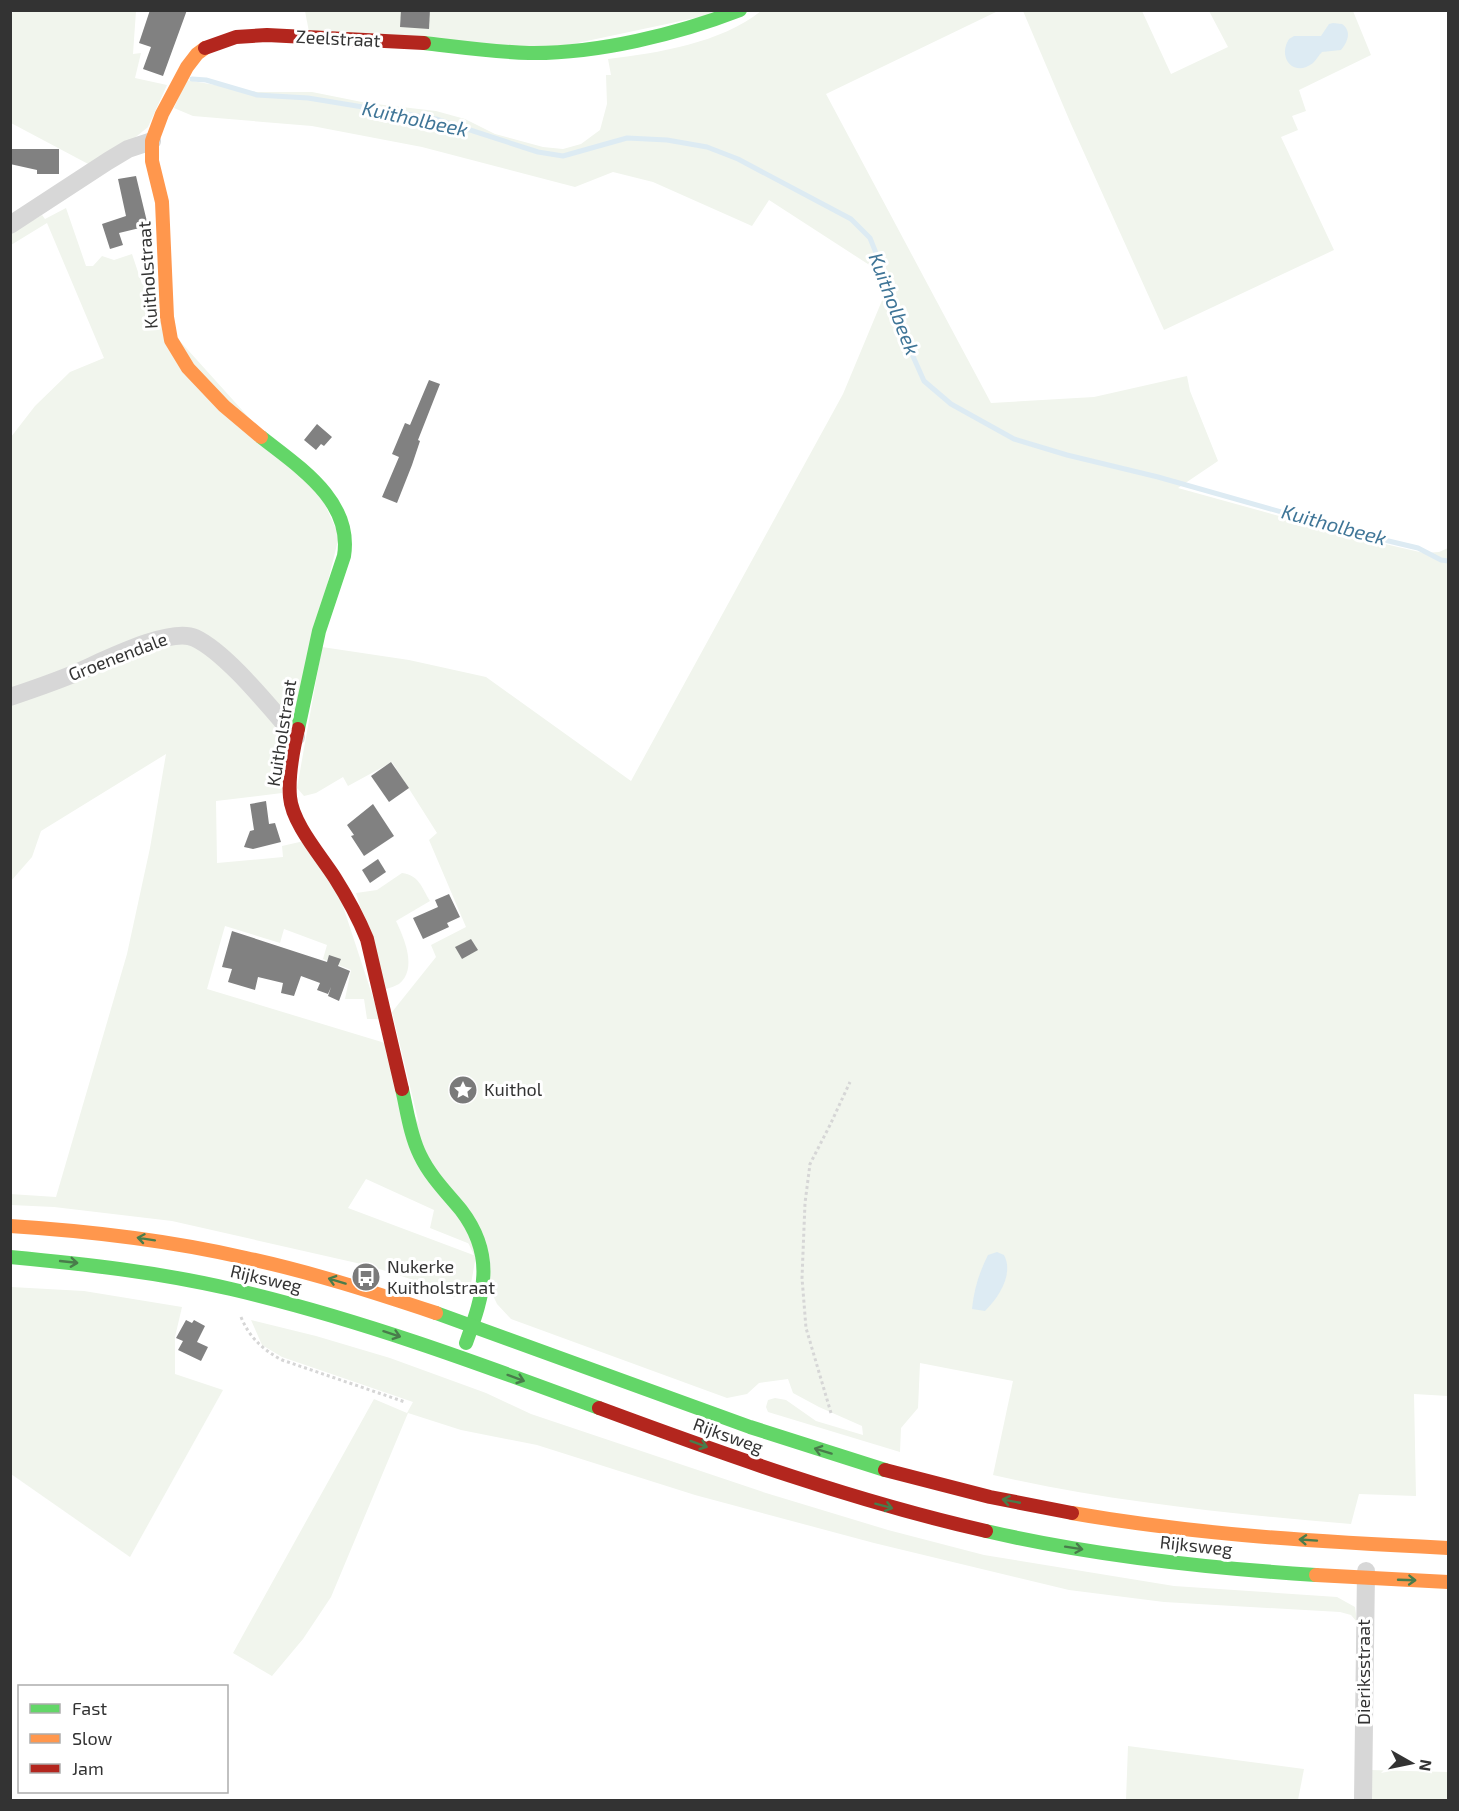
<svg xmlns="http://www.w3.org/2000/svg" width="1459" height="1811" font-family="'Exo 2',sans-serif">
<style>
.green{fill:#f1f5ed}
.water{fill:#ddebf3}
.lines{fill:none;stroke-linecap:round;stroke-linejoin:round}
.stream{stroke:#ddebf3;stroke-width:5}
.building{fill:#818181}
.path{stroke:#d6d6d6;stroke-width:3;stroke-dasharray:3 3;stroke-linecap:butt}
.street{stroke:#d7d7d7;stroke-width:18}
.fast{stroke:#63d668;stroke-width:14}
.slow{stroke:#ff974d;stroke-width:14}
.jam{stroke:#b3261e;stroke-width:14}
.oneway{stroke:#497c4b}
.labels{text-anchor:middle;stroke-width:6;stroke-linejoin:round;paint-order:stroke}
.street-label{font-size:18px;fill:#333;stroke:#fff}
.poi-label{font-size:18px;fill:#333;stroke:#fff;text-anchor:start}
.water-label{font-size:20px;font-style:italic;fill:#3f7597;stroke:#fff}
</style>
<rect width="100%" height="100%" fill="#fff"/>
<g class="green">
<path d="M13,11H136L133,54L141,53L135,78L167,85L148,127L132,140L92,166L11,123L10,20Z"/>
<path d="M305,11H728L549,49L309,32Z"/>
<path d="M761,11H998L826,94L991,403L1094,397L1187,376L1190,391L1218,461L1178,488L1359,538L1424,553L1439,552L1448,548V1396L1414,1394L1416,1496L1359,1494L1351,1524C1231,1514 1111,1502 993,1475L1013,1381L920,1363L918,1408L901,1428L900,1452L768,1412L766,1407L768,1400L775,1398L786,1400L816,1421L863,1435L862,1426L819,1407L793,1393L788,1379L759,1383L747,1394L727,1398L511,1319L497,1304L426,1153L392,1012L436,957L431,945L466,927L429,840L437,833L392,762L348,786L343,777L316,793L304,796L297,788L322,647L409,660L486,677L631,781L843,394L891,279L769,200L752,226L653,182L613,172L575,187L422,147L312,126L193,116L174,108L186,80L257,92H312L367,103L436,111L465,119L495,134L543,147L563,149L581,144L600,130L607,104L606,75H611L608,59C658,53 721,43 761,11Z"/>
<path d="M1023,11H1142L1171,74L1228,47L1209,11H1353L1371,55L1299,90L1306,111L1292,116L1298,130L1281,137L1334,250L1164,330L1071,124Z"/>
<path d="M66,208L86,266H93L102,256L114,260L132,254L142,284L146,287L158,288L160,319L323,500L339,536L294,721L197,633L11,694V437L35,406L70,372L104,358L47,223L11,245V233L42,215L45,219Z"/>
<path d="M171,640L202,647L286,736L282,793L216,801L217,863L283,857L282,846L304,841L338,891L380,1019H367L364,999H345L351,970L323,959L327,945L284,929L280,943L225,926L207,989L385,1043L386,1053L475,1246L430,1228L434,1210L366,1179L348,1208L476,1256L470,1289L454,1297L423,1283L370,1266L172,1221L54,1207L11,1205L10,1194L56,1197L127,954L150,848L166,754L41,831L32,857L11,881V704Z"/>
<path d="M402,873C419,875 422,888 430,901L396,921C404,938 418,969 399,984C395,986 390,988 386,989L356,893L377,890Z"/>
<path d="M11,1287L84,1291L182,1307L175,1337V1374L223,1390L130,1557L11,1474Z"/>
<path d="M251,1320L316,1336L390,1358L486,1393L531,1414L766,1493L888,1530L984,1555L1174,1586L1337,1597L1355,1607L1357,1622L1351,1615L1340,1612L1164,1602L1069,1590L874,1543L695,1495L537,1445L461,1430L408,1413L331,1597L303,1639L272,1676L233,1653L374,1399L407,1413L413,1402L282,1357L262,1345Z"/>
<path d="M1128,1746L1304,1769L1298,1800H1126Z"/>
<path d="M1369,1770L1448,1772V1800H1369Z"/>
</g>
<g class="water">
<path d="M1333,23L1342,24C1352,31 1348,42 1341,50L1322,52C1319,55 1316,60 1313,63C1294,78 1277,58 1289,39L1294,36H1321L1329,24Z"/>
<path d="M997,1252L1004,1255C1014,1274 999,1297 985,1311L972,1309C974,1289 979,1273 988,1255Z"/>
</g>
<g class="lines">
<path class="stream" d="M192,79L206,80L257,95L308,98L436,119L538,152L563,156L627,138L667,140L707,147L738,159L851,219L870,238L880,263L887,298L924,381L951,404L1014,439L1067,455L1158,477L1359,534L1418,548L1441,560L1448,561"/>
</g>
<g class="building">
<path d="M150,10H187L163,76L143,69L151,47L139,43Z"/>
<path d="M401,10H430L429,29L400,27Z"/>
<path d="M10,149H59V174H37V170L10,164Z"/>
<path d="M136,176L148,226L119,233L123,245L110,249L102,224L126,216L118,179Z"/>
<path d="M429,380L440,384L418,440L420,441L412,465L397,503L382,497L399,457L392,454L405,423L410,425Z"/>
<path d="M317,424L332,437L324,446L321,444L316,450L304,440Z"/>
<path d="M391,762L409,788L389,802L371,776Z"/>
<path d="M266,801L269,824L275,823L281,842L253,849L244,847L250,831L254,830L250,804Z"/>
<path d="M373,804L394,836L364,856L351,836L354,835L347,825Z"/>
<path d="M378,859L386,872L370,883L362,870Z"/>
<path d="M449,894L460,917L447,923L449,927L423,939L413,918L438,907L435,900Z"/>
<path d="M232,931L327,962L329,955L341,959L338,966L350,971L339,1001L328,996L331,987L328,994L317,990L320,983L301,976L294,996L281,993L283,983L258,977L255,990L228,982L232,969L222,967Z"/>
<path d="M471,939L478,950L462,959L455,947Z"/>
<path d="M186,1320L192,1323L194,1320L205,1326L197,1342L208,1347L201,1361L178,1350L183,1341L176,1338Z"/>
</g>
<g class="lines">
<g class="path">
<path d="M241,1317C249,1337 263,1350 282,1360L405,1402"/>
<path d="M831,1413L806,1328L802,1278L805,1203L810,1164L830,1125L850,1082"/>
</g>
<g class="street">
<path d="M10,225L108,161L128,149L152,141"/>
<path d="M10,697C31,690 51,683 71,675C98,664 169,626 195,638C227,653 271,709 296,737"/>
<path d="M1363,1800L1366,1571"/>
</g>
<g class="fast">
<path d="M424,43C459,47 494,52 529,53C597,54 678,34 740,10"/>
<path d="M261,437C299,467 353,501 344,556L319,631L298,729"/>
<path d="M402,1089C407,1110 410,1135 420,1155C430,1176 446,1192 461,1210C496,1256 484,1293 466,1343"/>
<path d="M10,1257C84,1264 158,1272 231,1289C356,1318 478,1363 599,1408"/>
<path d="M436,1313L750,1427L885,1470"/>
<path d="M986,1531C1094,1556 1206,1568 1316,1575"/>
</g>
<g class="slow">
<path d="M205,48L197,54L187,67L162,114L152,141V161L162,202L167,317L171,340L188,368L224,406L261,437"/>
<path d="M10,1226C90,1231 168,1240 246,1258C311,1272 373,1292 436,1313"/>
<path d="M1072,1513C1197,1535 1322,1542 1448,1548"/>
<path d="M1316,1575L1448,1582"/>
</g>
<g class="jam">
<path d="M205,48L236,37L267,35L424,43"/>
<path d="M298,729C293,750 288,775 290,797C292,823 321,856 335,878C347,897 358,917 367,939L402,1089"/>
<path d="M599,1408C726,1455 854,1501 986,1531"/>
<path d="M885,1470L990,1497L1072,1513"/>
</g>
</g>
<defs><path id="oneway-shaft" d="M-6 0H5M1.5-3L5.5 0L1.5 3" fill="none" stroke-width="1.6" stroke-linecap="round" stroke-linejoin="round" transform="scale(1.5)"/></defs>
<g class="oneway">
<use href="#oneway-shaft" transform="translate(146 1239) rotate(-171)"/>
<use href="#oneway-shaft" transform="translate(69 1262) rotate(6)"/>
<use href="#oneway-shaft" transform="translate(337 1281) rotate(-163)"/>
<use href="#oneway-shaft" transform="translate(392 1334) rotate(18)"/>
<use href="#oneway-shaft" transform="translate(516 1378) rotate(20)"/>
<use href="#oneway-shaft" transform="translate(699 1444) rotate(20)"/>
<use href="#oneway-shaft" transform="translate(823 1451) rotate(-163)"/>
<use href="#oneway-shaft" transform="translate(1011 1501) rotate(-169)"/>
<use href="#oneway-shaft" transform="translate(884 1506) rotate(15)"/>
<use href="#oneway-shaft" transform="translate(1308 1540) rotate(-176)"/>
<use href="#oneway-shaft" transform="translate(1074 1548) rotate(9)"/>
<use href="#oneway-shaft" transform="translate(1407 1580) rotate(2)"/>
</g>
<defs>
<g id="sight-disc" transform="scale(1.5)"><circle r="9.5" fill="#7a7a7a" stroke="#fff"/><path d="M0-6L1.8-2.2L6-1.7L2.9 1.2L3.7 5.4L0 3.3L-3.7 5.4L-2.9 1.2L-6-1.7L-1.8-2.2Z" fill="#fff"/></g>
<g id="bus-disc" transform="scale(1.5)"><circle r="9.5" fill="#7a7a7a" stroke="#fff"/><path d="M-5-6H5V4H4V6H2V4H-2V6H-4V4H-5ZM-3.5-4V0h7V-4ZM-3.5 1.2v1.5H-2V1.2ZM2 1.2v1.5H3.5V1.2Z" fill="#fff"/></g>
</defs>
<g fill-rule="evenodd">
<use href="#sight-disc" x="463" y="1090"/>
<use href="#bus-disc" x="366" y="1277"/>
</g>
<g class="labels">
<g class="street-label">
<text transform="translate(338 39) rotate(3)" y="6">Zeelstraat</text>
<text transform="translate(148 275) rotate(-94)" y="6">Kuitholstraat</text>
<text transform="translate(118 657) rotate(-21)" y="6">Groenendale</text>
<text transform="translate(282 733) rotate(-81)" y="6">Kuitholstraat</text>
<text transform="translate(266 1279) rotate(13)" y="6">Rijksweg</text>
<text transform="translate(728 1436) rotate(20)" y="6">Rijksweg</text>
<text transform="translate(1196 1546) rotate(6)" y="6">Rijksweg</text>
<text transform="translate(1364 1672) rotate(-90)" y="6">Dieriksstraat</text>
</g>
<g class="poi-label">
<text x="484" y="1096">Kuithol</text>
<text x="387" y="1273">Nukerke<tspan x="387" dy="21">Kuitholstraat</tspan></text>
</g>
<g class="water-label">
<text transform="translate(415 119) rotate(12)" y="7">Kuitholbeek</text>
<text transform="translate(894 304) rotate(69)" y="7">Kuitholbeek</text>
<text transform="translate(1334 525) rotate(15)" y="7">Kuitholbeek</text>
</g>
</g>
<rect width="1459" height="1811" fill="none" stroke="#333333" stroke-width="24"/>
<rect x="18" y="1685" width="210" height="108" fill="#ffffff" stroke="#adadad" stroke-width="1.5"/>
<rect x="30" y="1704" width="30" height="9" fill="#63d668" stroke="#adadad" stroke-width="1.5"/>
<text x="72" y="1715" font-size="18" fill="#333333">Fast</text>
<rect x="30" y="1734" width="30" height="9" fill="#ff974d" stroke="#adadad" stroke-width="1.5"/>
<text x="72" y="1745" font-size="18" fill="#333333">Slow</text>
<rect x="30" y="1764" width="30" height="9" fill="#b3261e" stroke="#adadad" stroke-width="1.5"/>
<text x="72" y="1775" font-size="18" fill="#333333">Jam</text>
<g transform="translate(1411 1763) rotate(99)" stroke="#ffffff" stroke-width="4.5" paint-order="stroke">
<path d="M0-4.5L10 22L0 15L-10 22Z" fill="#333333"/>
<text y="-9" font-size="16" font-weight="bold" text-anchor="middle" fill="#333333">N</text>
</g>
</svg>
